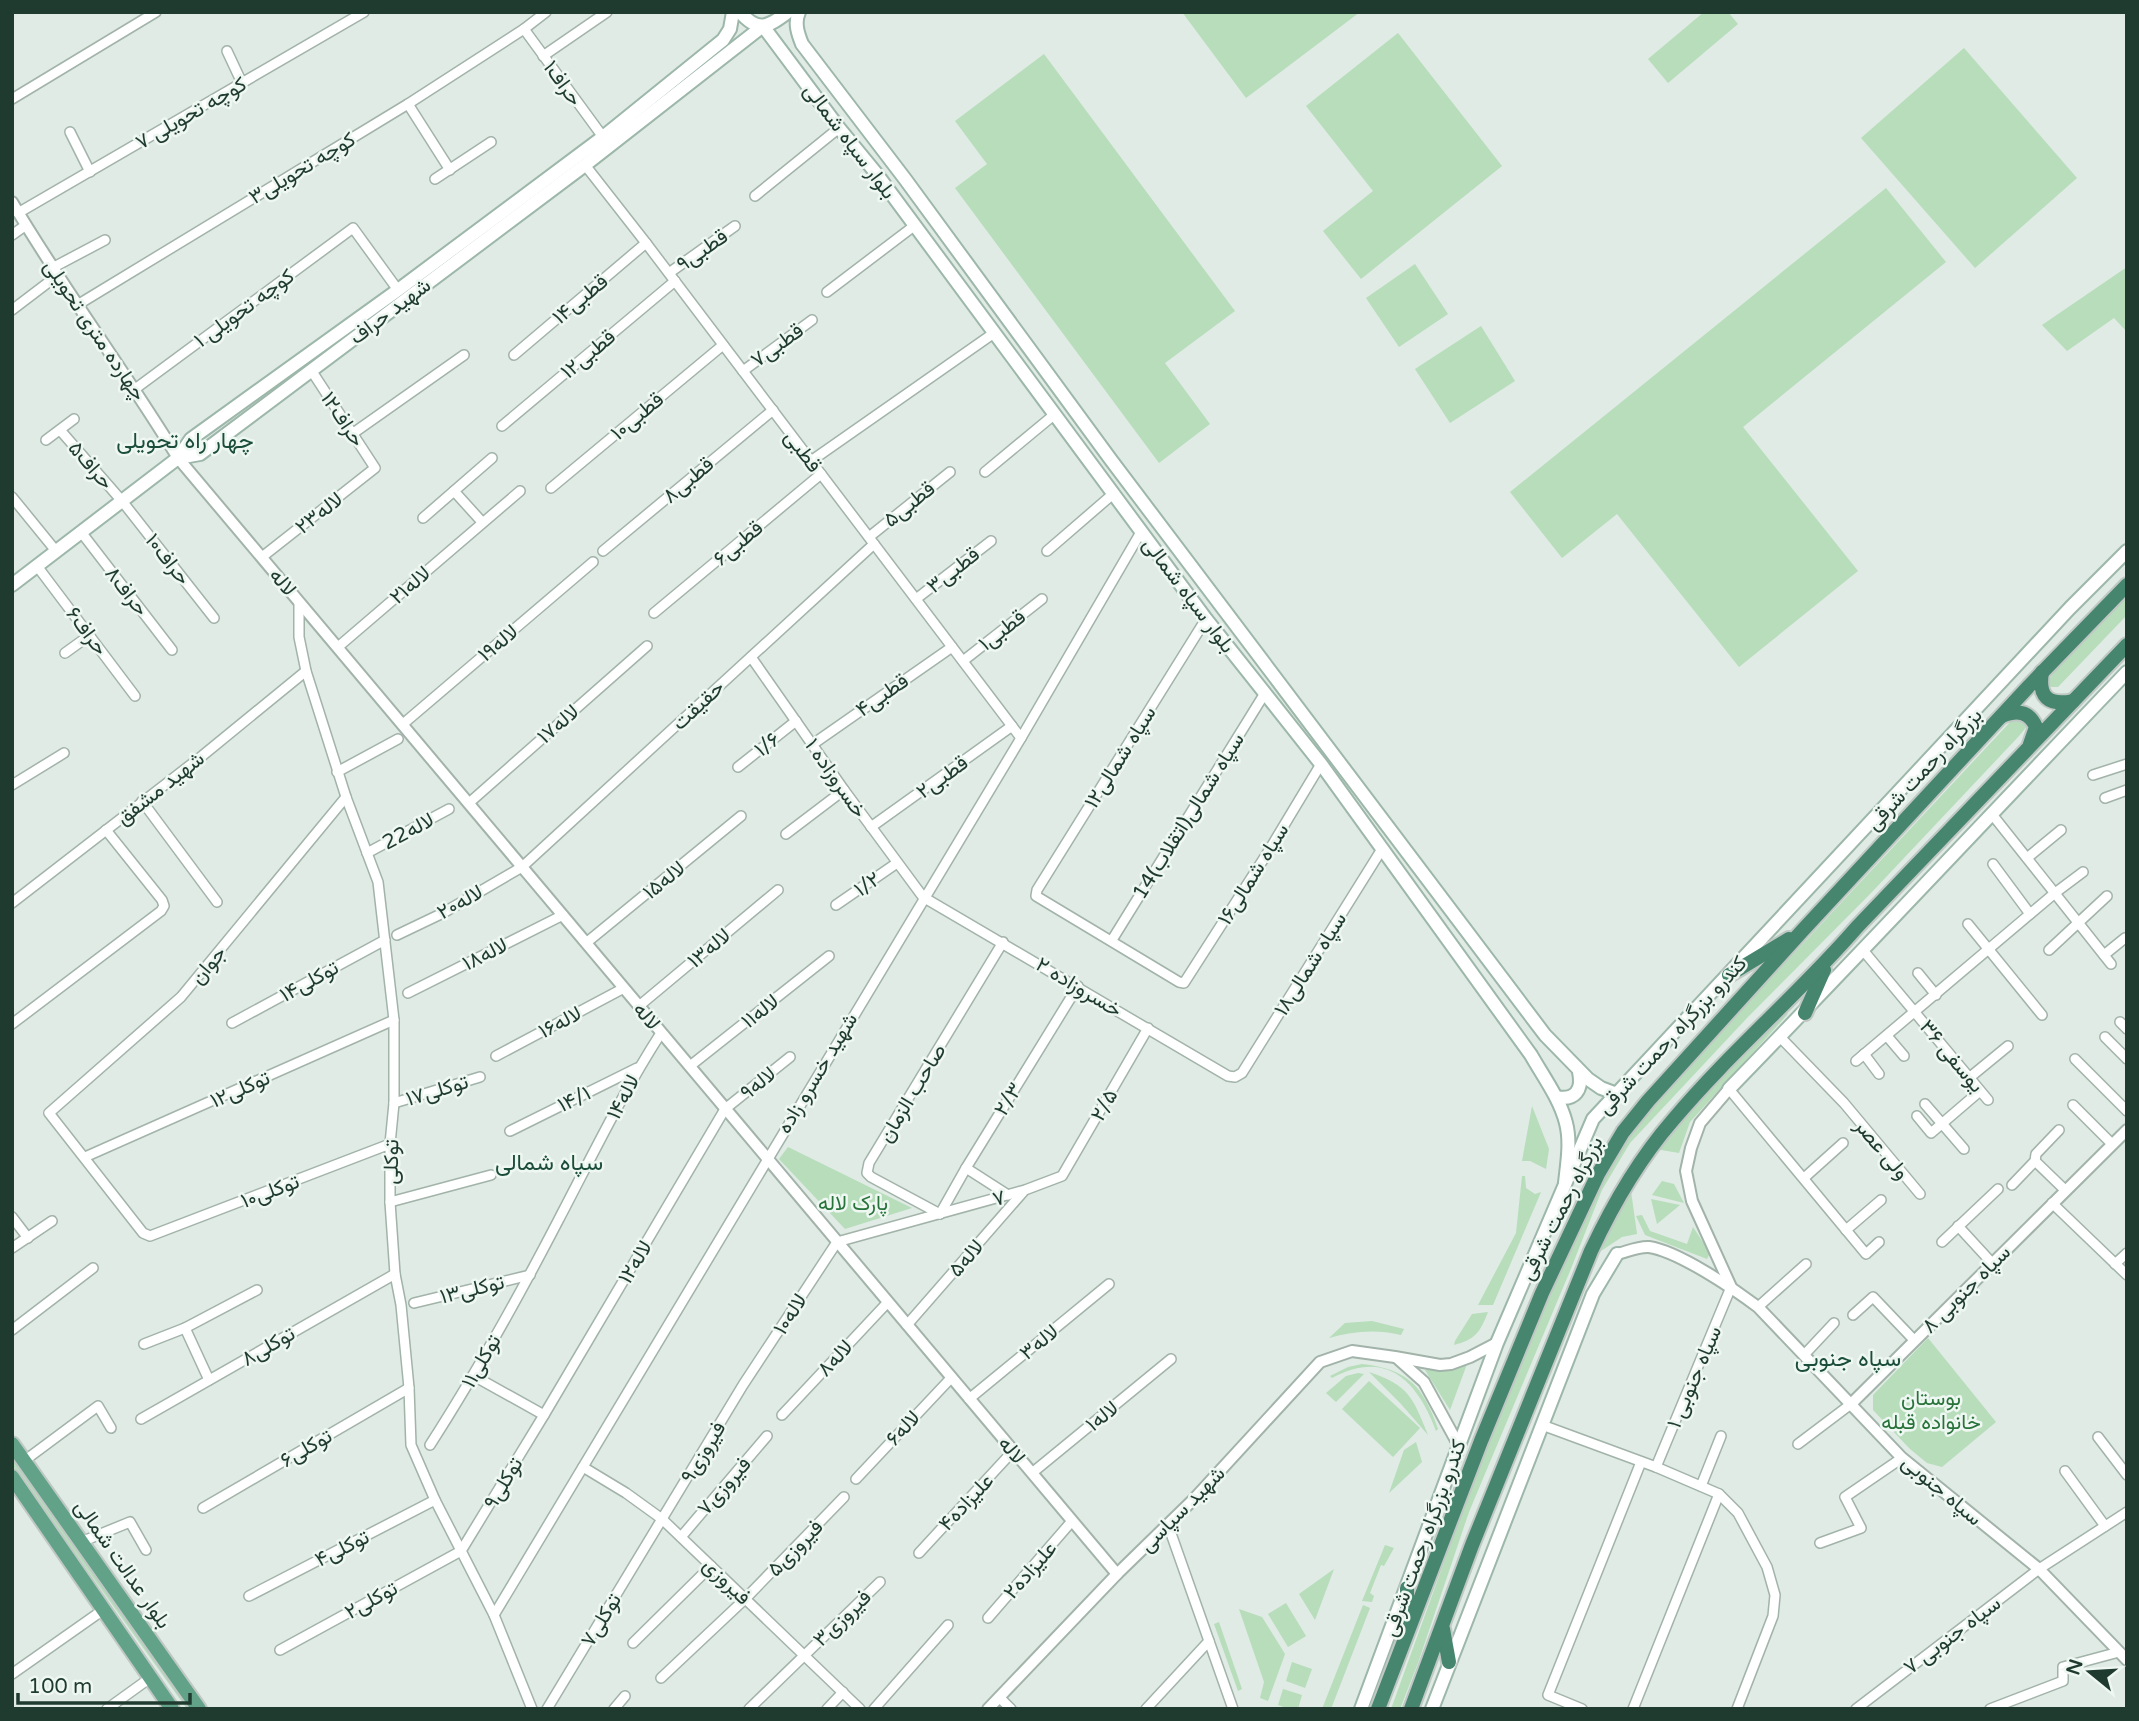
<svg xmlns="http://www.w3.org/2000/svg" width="2139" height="1721" font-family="'Varela Round',Vazirmatn,sans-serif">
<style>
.green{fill:#b7ddbb}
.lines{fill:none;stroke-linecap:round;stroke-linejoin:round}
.minor-casing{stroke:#a2b3aa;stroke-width:12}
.tertiary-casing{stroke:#a2b3aa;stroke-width:14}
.secondary-casing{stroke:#9db7aa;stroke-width:16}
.primary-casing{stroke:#c0c8c5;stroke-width:18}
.trunk-casing{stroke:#c0c8c5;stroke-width:18}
.minor{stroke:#fff;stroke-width:9}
.tertiary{stroke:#fff;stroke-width:10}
.secondary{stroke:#fff;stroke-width:12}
.primary{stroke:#62a288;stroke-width:14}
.trunk{stroke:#46856e;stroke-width:14}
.labels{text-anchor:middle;stroke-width:5;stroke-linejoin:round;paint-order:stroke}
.street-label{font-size:21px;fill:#1f3b30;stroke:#eff7f2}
.park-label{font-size:21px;fill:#28733a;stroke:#eff7f2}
.neighbourhood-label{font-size:23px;fill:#1b4e3a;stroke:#eff7f2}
</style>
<rect width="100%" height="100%" fill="#dfebe4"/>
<g class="green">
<path d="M1182,12H1360L1246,98Z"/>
<path d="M1704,12H1728L1738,24L1668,83L1648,59Z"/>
<path d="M1398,33L1502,166L1361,279L1323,231L1373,191L1306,106Z"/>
<path d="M1964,48L2077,178L1975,268L1861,138Z"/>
<path d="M1044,54L1235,311L1165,363L1210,424L1159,463L955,188L987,164L955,121Z"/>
<path d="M1886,188L1946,262L1743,427L1858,571L1739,667L1617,514L1562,558L1510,492Z"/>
<path d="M1415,264L1448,314L1399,347L1366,298Z"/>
<path d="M2127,267V332L2114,318L2067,351L2042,325Z"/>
<path d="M1481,326L1515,381L1450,423L1415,369Z"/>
<path d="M2127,595V615L2058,687H2051L2048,682L2053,673Z"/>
<path d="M2019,717L2028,725L2019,736L1871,893L1747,1018L1630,1143L1602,1190L1570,1271L1469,1512L1418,1663L1400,1709H1391L1476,1474L1594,1191L1631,1131L1667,1089L2012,720Z"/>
<path d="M1790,1005L1787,1015L1690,1122L1679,1153L1655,1149Z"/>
<path d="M1532,1106L1549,1149L1546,1169L1530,1161H1522Z"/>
<path d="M788,1147L912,1208L845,1229L779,1159Z"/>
<path d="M1522,1176H1525L1526,1188L1535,1194L1541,1192L1493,1305H1478L1516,1233Z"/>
<path d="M1662,1181L1674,1184L1684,1203L1652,1195Z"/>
<path d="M1628,1190L1631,1191L1637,1234L1622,1237L1601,1251L1607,1231Z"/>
<path d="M1651,1199L1680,1205L1657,1224Z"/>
<path d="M1642,1215L1650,1231L1687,1244L1693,1227L1710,1253L1707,1259L1645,1235L1636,1216Z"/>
<path d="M1488,1312C1480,1332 1476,1339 1454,1345L1455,1341L1472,1314Z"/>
<path d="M1372,1321L1404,1329L1401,1335C1376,1329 1353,1331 1329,1338L1345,1323Z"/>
<path d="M1928,1338L1996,1422L1942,1467L1927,1463L1910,1449L1873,1410V1395Z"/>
<path d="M1362,1364C1408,1369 1423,1386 1438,1429L1436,1431C1417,1380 1386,1349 1332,1378L1330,1376L1348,1367Z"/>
<path d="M1467,1364L1450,1410L1425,1370Z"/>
<path d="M1369,1372C1409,1385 1413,1398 1428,1435L1401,1404Z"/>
<path d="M1358,1373L1364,1374L1336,1402L1326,1393L1346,1376Z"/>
<path d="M1369,1381L1420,1428L1393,1457L1342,1409Z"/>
<path d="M1416,1442L1422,1462L1389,1493L1404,1450Z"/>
<path d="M12,1454L193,1709H187L12,1465Z"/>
<path d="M1385,1545L1394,1548L1384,1566L1381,1565L1370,1593L1374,1596L1372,1602L1362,1601Z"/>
<path d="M1334,1569L1315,1620L1299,1594Z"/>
<path d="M1286,1603L1306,1636L1288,1647L1268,1614Z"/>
<path d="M1363,1605L1370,1608L1331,1709H1322Z"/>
<path d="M1239,1609L1262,1617L1285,1654L1268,1701L1260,1698L1264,1682Z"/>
<path d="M1219,1622L1242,1689L1238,1691L1214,1624Z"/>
<path d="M1292,1662L1312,1669L1305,1688L1286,1681Z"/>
<path d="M1283,1689L1302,1695L1298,1709H1289L1278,1705Z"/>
</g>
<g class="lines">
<g class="minor-casing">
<g id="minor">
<path d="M524,29L603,137"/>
<path d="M227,51L242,83"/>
<path d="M543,56L607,12"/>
<path d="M12,99L156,12"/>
<path d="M408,104L450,170"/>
<path d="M70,132L90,172"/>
<path d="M585,165L646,243L1021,738"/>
<path d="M435,179L491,142"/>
<path d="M755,196L839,128"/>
<path d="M18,213L364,12"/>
<path d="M12,235L26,225"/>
<path d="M54,267L105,240"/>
<path d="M669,273L735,226"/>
<path d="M827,292L914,226"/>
<path d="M79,304L408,104L524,29L546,12"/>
<path d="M12,310L58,275"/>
<path d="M514,355L646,243"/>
<path d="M743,371L812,320"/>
<path d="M135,389L353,228L398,290"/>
<path d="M502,426L675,281"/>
<path d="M60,430L122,501L214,618"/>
<path d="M352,434L464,355"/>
<path d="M46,440L74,419"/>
<path d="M811,461L994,333"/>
<path d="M985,472L1055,414"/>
<path d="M551,488L723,345"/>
<path d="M454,491L482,522"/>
<path d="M12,497L56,551"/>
<path d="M423,518L492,458"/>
<path d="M81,532L172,650"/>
<path d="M869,537L950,472"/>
<path d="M603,551L773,410"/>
<path d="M1047,551L1113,494"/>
<path d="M262,557L375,468L311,370"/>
<path d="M37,566L135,696"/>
<path d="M916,599L991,541"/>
<path d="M299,602V637L306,671L346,797L378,882L394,1020V1103L390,1144V1202L395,1274L401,1305L409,1388L411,1445L435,1500L494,1615L532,1709"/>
<path d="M654,613L821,474"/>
<path d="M1206,619L1037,890L1036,896L1179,982L1184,983L1268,852L1321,764"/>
<path d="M338,647L520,491"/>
<path d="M65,653L90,635"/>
<path d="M751,657L844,790L923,897L1228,1076L1235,1077L1242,1073L1382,849"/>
<path d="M963,661L1042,599"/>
<path d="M403,724L593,562"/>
<path d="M813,744L952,647"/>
<path d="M738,767L796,721"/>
<path d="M337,772L398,739"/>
<path d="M2093,775L2127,764"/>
<path d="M12,785L64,753"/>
<path d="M346,797L181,997L49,1113L143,1233L150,1236L390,1144"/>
<path d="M2105,798L2127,790"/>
<path d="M142,801L217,902"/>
<path d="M469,803L647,646"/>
<path d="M1991,813L2111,964"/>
<path d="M871,827L1012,726"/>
<path d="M786,834L844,790"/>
<path d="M367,853L449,809"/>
<path d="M2027,858L2061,830"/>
<path d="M1993,864L2030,914"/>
<path d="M12,903L202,756L306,671"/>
<path d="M836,905L897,863"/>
<path d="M1968,924L2042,1015"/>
<path d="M397,935L443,913L522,867L874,544"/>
<path d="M1112,940L1265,693"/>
<path d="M586,943L741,816"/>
<path d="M1862,949L1988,1100"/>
<path d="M2049,950L2107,896"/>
<path d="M2104,955L2125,938"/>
<path d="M1918,973L1936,995"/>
<path d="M408,993L563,915"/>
<path d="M639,1006L778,890"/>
<path d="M2120,1022L2127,1029"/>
<path d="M232,1023L385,940"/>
<path d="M12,1024L161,911L164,906L162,900L106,830"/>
<path d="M1887,1036L1904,1056"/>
<path d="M1780,1037L1844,1103L1920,1194"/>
<path d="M2105,1037L2127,1059"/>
<path d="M1864,1054L1879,1074"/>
<path d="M496,1056L624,988"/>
<path d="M2075,1059L2127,1111"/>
<path d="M1856,1061L2055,893L2083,872"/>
<path d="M690,1066L829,956"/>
<path d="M1969,1078L2008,1046"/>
<path d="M1729,1089L1866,1254L1879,1242"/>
<path d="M394,1103L480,1077"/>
<path d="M1925,1104L1964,1149"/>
<path d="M2073,1105L2112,1144"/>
<path d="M1917,1116L1931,1133L1980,1091"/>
<path d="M510,1131L637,1068"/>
<path d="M85,1157L394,1020"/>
<path d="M2035,1161L2065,1190"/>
<path d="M966,1168L1008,1195"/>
<path d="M1804,1178L1843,1143"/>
<path d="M2012,1185L2035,1161L2036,1154L2059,1130"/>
<path d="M390,1202L491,1175"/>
<path d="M2052,1203L2127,1275"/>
<path d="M940,1214L871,1177L867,1173L869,1163L1003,942"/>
<path d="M940,1214L966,1168L1078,986"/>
<path d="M12,1217L28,1238"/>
<path d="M1958,1226L1992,1263"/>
<path d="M1846,1230L1881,1200"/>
<path d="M1942,1242L1998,1189"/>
<path d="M12,1248L52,1221"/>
<path d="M2115,1264L2127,1253"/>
<path d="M414,1303L530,1275"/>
<path d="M1758,1307L1806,1264"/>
<path d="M1853,1315L1873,1297L1914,1340"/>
<path d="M907,1325L1023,1192"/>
<path d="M185,1328L209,1380"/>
<path d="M12,1330L93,1268"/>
<path d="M144,1344L185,1328L257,1290"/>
<path d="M1804,1355L1834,1323"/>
<path d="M474,1376L544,1415"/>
<path d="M969,1399L1109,1284"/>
<path d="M782,1415L888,1302"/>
<path d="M141,1419L395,1274"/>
<path d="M1542,1425L1656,1467L1719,1494L1738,1513L1767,1567L1775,1595L1773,1616L1737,1709"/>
<path d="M2098,1437L2127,1475"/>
<path d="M1798,1444L1851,1404"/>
<path d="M430,1445C477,1372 519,1296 559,1219C592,1156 623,1092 661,1033"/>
<path d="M24,1461L98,1406L111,1428"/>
<path d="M583,1467L626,1493L662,1519L860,1709"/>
<path d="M1656,1467L1731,1287"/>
<path d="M2065,1471L2105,1526"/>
<path d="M1032,1473L1171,1359"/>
<path d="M856,1479L951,1378"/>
<path d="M1701,1486L1721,1436"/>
<path d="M203,1508L409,1388"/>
<path d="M1168,1525L1233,1709"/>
<path d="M681,1537L767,1436"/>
<path d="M81,1542L130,1522L146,1550"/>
<path d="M1820,1543L1861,1528L1845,1497L1902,1458"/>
<path d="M919,1553L1013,1451"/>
<path d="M249,1596L435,1500"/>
<path d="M494,1615L1021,738L1141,532"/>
<path d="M988,1618L1072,1521"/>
<path d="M633,1643L711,1566"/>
<path d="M280,1650L461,1551L544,1415L725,1109L790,1057"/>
<path d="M12,1674L103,1610"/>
<path d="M661,1678L745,1599L844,1497"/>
<path d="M999,1697L1011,1709"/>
<path d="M107,1709L150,1678"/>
<path d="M547,1709L743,1385L837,1242L1025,1190L1062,1176L1148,1028"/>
<path d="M614,1709L625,1696"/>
<path d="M749,1709L880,1582"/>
<path d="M827,1709L843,1692"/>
<path d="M874,1709L948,1625"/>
<path d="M1146,1709L1209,1641"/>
<path d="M1582,1709L1548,1695L1641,1462"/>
<path d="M1633,1709L1719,1494"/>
<path d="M1856,1709L2039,1569L2127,1512"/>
<path d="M1990,1709L2063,1681V1667L2119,1652"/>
</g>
</g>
<g class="tertiary-casing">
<g id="tertiary">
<path d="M12,202C64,290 125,371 178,458L1117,1574"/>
<path d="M1729,1089L1700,1123L1691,1148L1686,1171L1692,1201L1731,1287"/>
<path d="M1617,1254C1626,1252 1639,1246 1649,1247C1678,1251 1734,1289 1758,1307L1902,1458L2039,1569L2127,1660"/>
<path d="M1397,1358L1424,1382L1458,1444"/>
<path d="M1851,1404L2127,1130"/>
<path d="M988,1709L1117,1574L1195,1498L1320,1362L1352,1351L1395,1357L1440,1365L1451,1364L1470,1357L1497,1343"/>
</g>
</g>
<g class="secondary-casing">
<g id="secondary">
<path d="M740,12C758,33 768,27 788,12"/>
<path d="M799,12C794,23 798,34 802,44L905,179L1111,460L1545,1035L1588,1079L1601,1088L1617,1094"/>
<path d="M178,458L191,439L398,290L603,137L723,40L730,29L733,12"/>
<path d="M12,585L178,458L200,454L585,165L763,26L839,128L876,173L1206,619L1321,764L1531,1055C1543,1076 1560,1099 1566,1123C1571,1142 1567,1164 1565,1183"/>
<path d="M1729,1089C1863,951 1994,811 2127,672"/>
<path d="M1556,1097C1575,1101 1583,1090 1579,1072"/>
<path d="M1361,1709L1497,1343L1593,1119L2070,608L2127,551"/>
<path d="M1432,1709L1593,1294L1617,1254"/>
</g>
</g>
<g class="primary-casing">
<g id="primary">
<path d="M12,1444L199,1709"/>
<path d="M12,1477L172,1709"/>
</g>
</g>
<g class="trunk-casing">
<g id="trunk">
<path d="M2042,672C2038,697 2048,706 2073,701"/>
<path d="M2002,716C2017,710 2029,711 2036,727L2030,744"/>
<path d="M1729,975L1789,939"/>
<path d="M1805,1013L1824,970"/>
<path d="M1407,1625V1588"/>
<path d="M1443,1629L1449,1662"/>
<path d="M1378,1709L1481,1441L1542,1293L1598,1174L1623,1132L1648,1101L1802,931L2029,686L2127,585"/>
<path d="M1411,1709L1472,1545L1591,1251C1613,1204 1639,1159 1673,1120C1730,1052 1799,994 1857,927L2127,645"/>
</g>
</g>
<use href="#minor" class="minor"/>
<use href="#tertiary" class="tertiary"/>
<use href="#secondary" class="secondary"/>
<use href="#primary" class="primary"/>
<use href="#trunk" class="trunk"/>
</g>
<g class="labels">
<g class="street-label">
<text transform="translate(563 83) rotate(54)" y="7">حراف۱</text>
<text transform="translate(191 113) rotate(-30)" y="7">کوچه تحویلی ۷</text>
<text transform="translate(850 141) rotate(53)" y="7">بلوار سپاه شمالی</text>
<text transform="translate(302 168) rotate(-31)" y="7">کوچه تحویلی۳</text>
<text transform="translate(702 250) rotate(-35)" y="7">قطبی۹</text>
<text transform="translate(580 299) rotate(-40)" y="7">قطبی۱۴</text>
<text transform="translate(244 308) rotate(-36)" y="7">کوچه تحویلی ۱</text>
<text transform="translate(390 311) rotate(-37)" y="7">شهید حراف</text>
<text transform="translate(95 330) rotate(56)" y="7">چهارده متری تحویلی</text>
<text transform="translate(777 345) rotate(-36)" y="7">قطبی۷</text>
<text transform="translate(588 354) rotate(-40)" y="7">قطبی۱۲</text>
<text transform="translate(637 416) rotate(-40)" y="7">قطبی۱۰</text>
<text transform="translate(343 419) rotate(56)" y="7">حراف۱۲</text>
<text transform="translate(803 451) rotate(53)" y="7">قطبی</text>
<text transform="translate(91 465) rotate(49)" y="7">حراف۵</text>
<text transform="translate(688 480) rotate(-40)" y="7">قطبی۸</text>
<text transform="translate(909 504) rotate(-39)" y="7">قطبی۵</text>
<text transform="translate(319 513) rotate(-38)" y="7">لاله۲۳</text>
<text transform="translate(738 543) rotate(-40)" y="7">قطبی۶</text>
<text transform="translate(168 559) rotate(52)" y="7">حراف۱۰</text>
<text transform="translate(953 570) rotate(-38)" y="7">قطبی۳</text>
<text transform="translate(283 582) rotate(50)" y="7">لاله</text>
<text transform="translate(410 585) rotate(-41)" y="7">لاله۲۱</text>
<text transform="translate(127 591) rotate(52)" y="7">حراف۸</text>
<text transform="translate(1189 595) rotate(53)" y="7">بلوار سپاه شمالی</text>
<text transform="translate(1002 630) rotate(-38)" y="7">قطبی۱</text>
<text transform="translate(87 631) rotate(53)" y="7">حراف۶</text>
<text transform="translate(498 643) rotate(-40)" y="7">لاله۱۹</text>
<text transform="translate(882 695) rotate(-35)" y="7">قطبی۴</text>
<text transform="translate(698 705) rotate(-43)" y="7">حقیقت</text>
<text transform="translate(558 724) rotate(-41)" y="7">لاله۱۷</text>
<text transform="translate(767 744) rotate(-38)" y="7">۱/۶</text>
<text transform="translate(1120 757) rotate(-58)" y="7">سپاه شمالی۱۲</text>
<text transform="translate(1924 769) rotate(-47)" y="7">بزرگراه رحمت شرقی</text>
<text transform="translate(942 777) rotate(-36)" y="7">قطبی۲</text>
<text transform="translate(836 778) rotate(55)" y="7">خسروزاده ۱</text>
<text transform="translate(160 788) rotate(-38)" y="7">شهید مشفق</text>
<text transform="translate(1188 816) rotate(-58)" y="7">14سپاه شمالی(اتقلاب)</text>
<text transform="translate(408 831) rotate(-28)" y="7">22لاله</text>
<text transform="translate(1253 874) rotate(-58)" y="7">سپاه شمالی۱۶</text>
<text transform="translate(664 880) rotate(-39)" y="7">لاله۱۵</text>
<text transform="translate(867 884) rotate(-35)" y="7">۱/۲</text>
<text transform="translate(460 902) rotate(-29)" y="7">لاله۲۰</text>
<text transform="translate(709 948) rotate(-40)" y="7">لاله۱۳</text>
<text transform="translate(485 954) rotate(-27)" y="7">لاله۱۸</text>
<text transform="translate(1310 964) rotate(-58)" y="7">سپاه شمالی۱۸</text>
<text transform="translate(208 965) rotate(-50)" y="7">جوان</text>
<text transform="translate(309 981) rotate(-29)" y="7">توکلی۱۴</text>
<text transform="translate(1079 987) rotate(31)" y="7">خسروزاده ۲</text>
<text transform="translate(760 1011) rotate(-38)" y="7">لاله۱۱</text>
<text transform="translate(647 1016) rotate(50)" y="7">لاله</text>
<text transform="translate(560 1022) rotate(-28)" y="7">لاله۱۶</text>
<text transform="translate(1672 1035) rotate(-47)" y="7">کندرو بزرگراه رحمت شرقی</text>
<text transform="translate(1952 1056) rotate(50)" y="7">یوسفی ۳۶</text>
<text transform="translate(817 1073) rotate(-59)" y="7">شهید خسرو زاده</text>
<text transform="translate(758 1083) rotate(-39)" y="7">لاله۹</text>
<text transform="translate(240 1089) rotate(-24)" y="7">توکلی۱۲</text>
<text transform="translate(437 1090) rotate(-17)" y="7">توکلی۱۷</text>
<text transform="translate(912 1093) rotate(-59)" y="7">صاحب الزمان</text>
<text transform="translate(623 1097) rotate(-62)" y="7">لاله۱۴</text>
<text transform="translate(574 1099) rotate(-26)" y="7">۱۴/۱</text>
<text transform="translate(1008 1099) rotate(-58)" y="7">۲/۳</text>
<text transform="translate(1104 1105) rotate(-60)" y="7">۲/۵</text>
<text transform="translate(1882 1149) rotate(50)" y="7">ولی عصر</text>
<text transform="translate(391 1162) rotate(-89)" y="7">توکلی</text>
<text transform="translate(270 1191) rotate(-21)" y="7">۱۰توکلی</text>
<text transform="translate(999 1198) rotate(-15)" y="7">۷</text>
<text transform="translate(1561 1208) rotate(-63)" y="7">بزرگراه رحمت شرقی</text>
<text transform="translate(966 1258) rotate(-49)" y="7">لاله۵</text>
<text transform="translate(635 1262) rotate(-59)" y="7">لاله۱۲</text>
<text transform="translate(472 1289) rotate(-14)" y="7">توکلی۱۳</text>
<text transform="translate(1966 1289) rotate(-45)" y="7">۸ سپاه جنوبی</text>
<text transform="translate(790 1314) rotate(-57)" y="7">لاله۱۰</text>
<text transform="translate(1039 1342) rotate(-39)" y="7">۳لاله</text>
<text transform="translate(268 1346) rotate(-30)" y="7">توکلی۸</text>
<text transform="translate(835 1358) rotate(-47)" y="7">لاله۸</text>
<text transform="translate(481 1361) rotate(-60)" y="7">توکلی۱۱</text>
<text transform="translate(1694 1377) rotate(-67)" y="7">۱ سپاه جنوبی</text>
<text transform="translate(1102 1416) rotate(-39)" y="7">۱لاله</text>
<text transform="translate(903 1428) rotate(-47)" y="7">۶لاله</text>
<text transform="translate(306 1448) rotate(-30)" y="7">توکلی۶</text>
<text transform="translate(1012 1450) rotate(50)" y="7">لاله</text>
<text transform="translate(703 1452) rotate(-59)" y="7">فیروزی۹</text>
<text transform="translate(503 1483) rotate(-59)" y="7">توکلی۹</text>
<text transform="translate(724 1486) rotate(-49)" y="7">فیروزی۷</text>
<text transform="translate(1942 1490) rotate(40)" y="7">سپاه جنوبی</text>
<text transform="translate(966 1502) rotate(-47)" y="7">علیزاده۴</text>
<text transform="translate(1182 1509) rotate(-45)" y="7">شهید سپاسی</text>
<text transform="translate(1424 1538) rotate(-70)" y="7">کندرو بزرگراه رحمت شرقی</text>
<text transform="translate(342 1548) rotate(-27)" y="7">توکلی۴</text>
<text transform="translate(795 1548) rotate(-46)" y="7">فیروزی۵</text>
<text transform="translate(123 1564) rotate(55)" y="7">بلوار عدالت شمالی</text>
<text transform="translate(1030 1570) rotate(-49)" y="7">علیزاده۲</text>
<text transform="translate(727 1581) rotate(44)" y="7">فیروزی</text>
<text transform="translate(371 1600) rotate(-29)" y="7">توکلی۲</text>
<text transform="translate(842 1618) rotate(-44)" y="7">فیروزی۳</text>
<text transform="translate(601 1620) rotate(-59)" y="7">۷توکلی</text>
<text transform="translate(1952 1635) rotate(-37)" y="7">۷ سپاه جنوبی</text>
</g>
<g class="park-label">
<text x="853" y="1210">پارک لاله</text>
<text x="1931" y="1405">بوستان<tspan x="1931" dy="24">خانواده قبله</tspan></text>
</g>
<g class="neighbourhood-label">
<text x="185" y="448">چهار راه تحویلی</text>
<text x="549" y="1170">سپاه شمالی</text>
<text x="1848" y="1366">سپاه جنوبی</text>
</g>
</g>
<rect width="2139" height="1721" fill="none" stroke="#1f3b30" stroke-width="28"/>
<g transform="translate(2090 1672) rotate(288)" stroke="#eff7f2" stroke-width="5" paint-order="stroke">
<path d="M0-5L12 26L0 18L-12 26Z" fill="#1f3b30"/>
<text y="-10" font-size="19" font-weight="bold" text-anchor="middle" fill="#1f3b30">N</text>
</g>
<path d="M18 1693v10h172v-10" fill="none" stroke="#1f3b30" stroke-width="3.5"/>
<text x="28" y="1693" font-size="21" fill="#1f3b30" stroke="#eff7f2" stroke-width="5" paint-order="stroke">100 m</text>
</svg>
